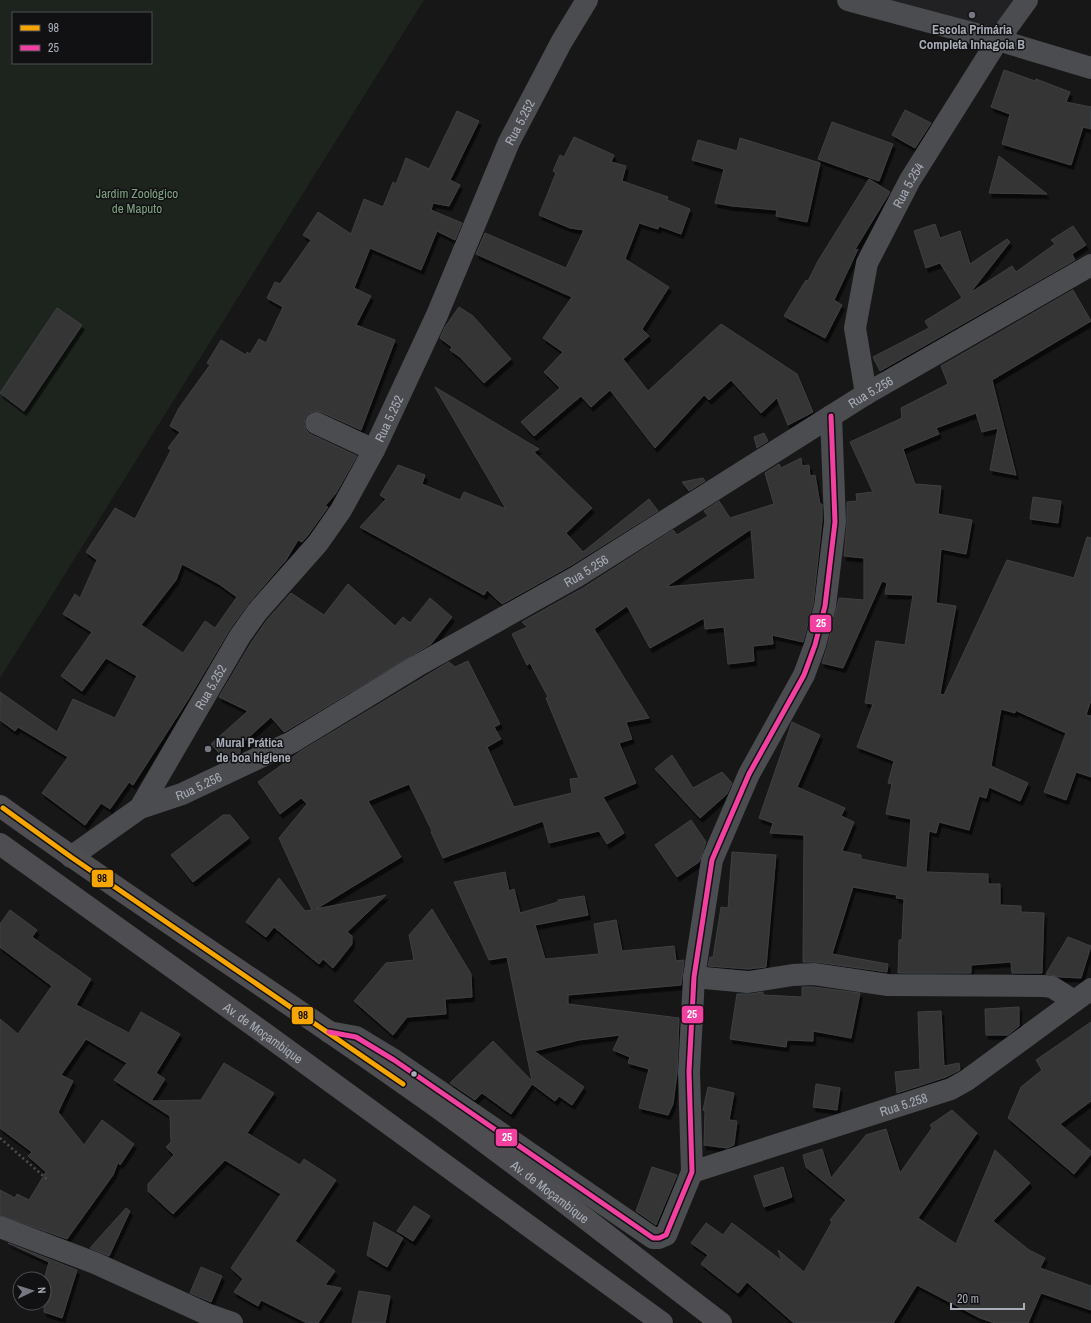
<svg xmlns="http://www.w3.org/2000/svg" width="1091" height="1323" font-family="'Archivo Narrow',sans-serif">
<style>
.built{fill:#212123}
.green{fill:#1d241e;fill-rule:evenodd}
.building{fill:#353536;stroke:#3f4043;fill-rule:evenodd;filter:url(#shadow)}
.lines{fill:none;stroke-linecap:round;stroke-linejoin:round}
.path{stroke:#4d4e52;stroke-width:2.5;stroke-dasharray:2 3;stroke-linecap:butt}
.minor{stroke:#4b4c50;stroke-width:22}
.trunk{stroke:#4e4e52;stroke-width:22}
.bus-1-casing{stroke:#111113;stroke-width:8}
.bus-2-casing{stroke:#111113;stroke-width:8}
.bus-1{stroke:#f7a600;stroke-width:5}
.bus-2{stroke:#f240a1;stroke-width:5}
.poi-dot{fill:#757880;stroke:#111113;stroke-width:1.5}
.bus-dot{fill:#a8adb8;stroke:#111113;stroke-width:1.5}
.labels{text-anchor:middle;stroke-width:3;stroke-linejoin:round;paint-order:stroke}
.poi-label{font-size:13px;font-weight:bold;fill:#a8adb8;stroke:#111113}
.street-label{font-size:13px;fill:#a8adb8;stroke:#111113}
.park-label{font-size:13px;fill:#7fa381;stroke:#111113}
.line-badge{stroke:#111113;stroke-width:1.5}
.badge-label{font-size:11px;text-anchor:middle;font-weight:bold;fill:#fff}
.pale-badge-label{font-size:11px;text-anchor:middle;font-weight:bold;fill:#111}
</style>
<defs>
<filter id="shadow"><feDropShadow dx="2.5" dy="4.5" stdDeviation="0" flood-color="#0009"/></filter>
</defs>
<rect width="100%" height="100%" fill="#171717"/>
<path class="built" d="M881,0H1017L995,30Z"/>
<path class="green" d="M0,0H424L0,678ZM13,13H151V63H13Z"/>
<g class="building">
<path d="M1004,70L1035,81L1036,79L1070,92L1066,102L1091,107V129L1083,127L1071,165L1002,144L1010,114L991,107Z"/>
<path d="M905,110L931,123L915,148L892,135Z"/>
<path d="M457,111L479,121L450,180L460,185L449,206L433,203L431,210L462,223L455,240L437,231L421,270L370,248L354,288L371,296L356,325L395,340L361,430L321,412L315,411L309,413L305,418L304,424L306,430L310,434L357,456L336,493L325,506L328,507L308,535L302,542L298,540L286,560L248,604L230,629L189,698L133,785L129,782L110,809L101,803L85,825L42,793L68,757L18,727L15,731L0,720V692L57,732L73,699L115,718L137,676L106,658L82,691L61,676L92,632L63,614L75,594L80,598L97,560L86,552L115,508L135,519L171,450L168,448L180,432L170,426L179,408L210,365L207,363L221,340L246,355L247,352L250,354L259,339L266,343L283,307L267,298L275,282L280,284L311,240L303,235L318,212L351,234L364,199L383,207L393,182L396,184L406,158L429,169ZM182,564L219,584L237,597L215,628L205,621L183,653L141,625L176,580Z"/>
<path d="M832,122L893,144L879,181L818,159Z"/>
<path d="M574,137L614,155L611,162L626,166L622,181L668,197L667,200L690,209L681,234L659,226L658,229L639,223L625,259L669,287L642,329L649,336L623,359L648,391L721,324L797,374L813,412L788,425L777,398L761,413L731,380L709,400L704,395L655,448L610,390L591,407L581,396L534,436L521,422L560,388L544,372L563,352L543,338L572,297L476,254L485,233L566,268L584,230L570,228L539,215L556,173L553,171L560,155L564,157Z"/>
<path d="M740,138L820,163L807,222L776,216L777,210L732,206L715,203L724,169L692,160L698,140L737,151Z"/>
<path d="M999,156L1047,194L989,193Z"/>
<path d="M869,179L890,192L854,251L858,249L834,300L842,305L825,338L784,316L806,280L808,281L818,261Z"/>
<path d="M935,224L940,238L960,231L970,264L1007,239L1010,242L970,293L1012,266L1016,272L1055,244L1051,240L1073,226L1086,245L1072,254L1075,260L880,371L873,357L929,328L925,321L962,298L940,263L926,268L914,231Z"/>
<path d="M1073,290L1091,321L992,380L1016,475L990,470L998,428L982,432L976,413L936,428L939,434L903,449L915,484L941,486L938,514L972,520L966,554L941,549L936,603L956,606L940,694L944,695L1007,560L1074,578L1087,537L1091,538V700L1086,715L1091,716V777L1076,772L1066,800L1044,792L1066,733L1015,710V713L1001,709L991,766L1028,783L1020,801L989,787L986,798L979,796L969,830L939,822L936,833L929,831L926,872L988,874V884H1000V905L1021,906V912L1044,913L1042,973H1012L1011,962L971,965V973H898L899,940H902L904,899L896,898L897,895L853,887L832,954L888,964L887,972L816,962H803L804,835L770,833L773,823L759,818L792,722L820,735L797,787L845,808L841,816L854,822L842,851L861,855V859L907,868L911,819L886,814L892,784L888,783L894,761L857,747L873,704L865,703L876,641L905,645L913,595L885,594L887,583L882,581L843,668L822,663L827,648L839,598L864,600V558L844,556L847,523V502L857,501L856,494L873,492L850,442L902,418L901,408L948,384L941,366Z"/>
<path d="M459,307L473,316L511,359L484,383L460,357L450,350L452,347L440,338L445,327Z"/>
<path d="M57,308L82,325L24,411L0,393Z"/>
<path d="M435,387L539,449L534,452L592,508L566,533L583,552L649,499L658,511L570,566L502,604L487,590L484,595L360,527L386,499L380,495L398,465L425,475L422,484L460,500L464,492L506,509Z"/>
<path d="M764,433L768,441L757,448L754,437Z"/>
<path d="M801,458L802,466L809,465L810,476L815,475L820,504H822V521L813,604L803,642L772,635L773,644L753,646L754,661L728,664L724,627L705,629L704,618L650,648L627,606L594,629L649,718L626,722L632,739L619,743L636,783L603,797L624,833L607,844L599,831L549,843L543,821L443,858L431,832L432,831L409,784L368,801L401,857L316,909L386,895L347,932L352,936V944L333,968L323,959L319,964L274,927L266,937L246,922L279,878L305,911L312,910L279,838L307,804L301,798L280,814L258,782L301,751L449,662L455,667L468,661L500,724L494,727L501,739L487,747L514,807L572,793L570,779L579,778L546,698L548,697L530,663L527,665L512,634L527,627L522,622L583,588L673,530L677,535L708,516L704,511L719,501L730,518L774,504L765,473L779,464L781,468ZM751,529L755,579L666,587Z"/>
<path d="M703,478L705,481L689,491L682,482Z"/>
<path d="M1033,497L1061,501L1058,523L1030,519Z"/>
<path d="M348,584L395,626L403,617L410,623L430,598L452,617L431,644L286,731L284,732L271,717L240,745V753L225,760L211,744L248,711L219,697L251,643L267,620L291,593L324,615Z"/>
<path d="M672,755L693,788L722,772L732,783L727,794L700,818L655,769Z"/>
<path d="M223,815H230L249,838L193,882L171,855Z"/>
<path d="M691,820L706,842L699,862L677,877L655,845Z"/>
<path d="M732,852L776,855L766,967L748,969L708,966L710,957H713L721,907L728,908Z"/>
<path d="M505,872L509,891L514,889L520,913L558,902V900L584,896L588,915L535,925L545,959L599,954L594,924L616,920L622,951L674,946L676,961L684,960L681,985L568,995V1004L679,1018L677,1073L673,1104L668,1115L639,1108L649,1069L628,1063L630,1057L613,1050L620,1035L579,1040L534,1051L584,1087L572,1105L559,1096L555,1101L532,1084L511,1114L482,1093L475,1100L450,1083L493,1041L532,1081L507,957L489,960L454,882Z"/>
<path d="M432,909L471,974L472,997L445,999L446,1014L407,1017L393,1035L354,1001L386,963L414,960L409,935Z"/>
<path d="M10,910L37,930L32,937L91,979L76,1005L129,1033L141,1012L180,1034L156,1073L165,1079L151,1101L201,1100L224,1063L274,1093L247,1133L300,1165L304,1159L336,1180L295,1241L335,1271L325,1285L341,1288L318,1323H307L261,1300L258,1306L234,1292L243,1279L231,1268L281,1194L225,1160L173,1214L148,1191V1184L174,1155L166,1147L171,1142L170,1116L114,1080L127,1063L86,1039L61,1075L73,1081L58,1112L84,1145L102,1120L134,1144L120,1165L118,1162L113,1175L67,1239L0,1215V1190L15,1198L17,1194L29,1200L46,1172L28,1156L32,1152L0,1128V1019L18,1034L52,986L0,947V924Z"/>
<path d="M1068,937L1091,946L1081,978L1060,977L1046,974Z"/>
<path d="M802,987H813L860,993L851,1038L813,1031V1041L787,1040L786,1047L730,1039L737,994H750L763,992V995L802,997Z"/>
<path d="M1019,1007V1026L1008,1035H986L985,1009Z"/>
<path d="M941,1011L944,1066L959,1063L960,1070L946,1077L897,1093L895,1072L920,1069L918,1012Z"/>
<path d="M1091,1022V1101L1060,1124L1091,1151V1154L1074,1174L1008,1118L1021,1087L1042,1070L1036,1060Z"/>
<path d="M816,1084L840,1088L837,1110L813,1107Z"/>
<path d="M708,1087L734,1093L729,1120L737,1121L734,1145L727,1148L704,1145L705,1111L703,1110Z"/>
<path d="M952,1110L977,1133L918,1218L956,1244L995,1150L1030,1183L993,1221L1029,1250L1045,1258L1040,1268L1091,1286V1310L1041,1293L1028,1323H995L980,1318L917,1285L893,1323H794L747,1282L738,1293L701,1264L708,1255L691,1243L706,1223L723,1235L732,1223L782,1261L778,1250L804,1272L832,1222L830,1220L846,1200L806,1167L803,1155L822,1149L831,1178L866,1135L886,1129L900,1173L932,1128L930,1125Z"/>
<path d="M652,1167L677,1175L656,1225L636,1211Z"/>
<path d="M783,1167L792,1197L764,1207L754,1176Z"/>
<path d="M414,1206L430,1216L413,1241L397,1231Z"/>
<path d="M126,1208L130,1211L109,1256L90,1248Z"/>
<path d="M374,1222L403,1238L387,1267L367,1255Z"/>
<path d="M8,1243L77,1270L62,1318L44,1312V1280L49,1262Z"/>
<path d="M201,1267L222,1276L211,1302L190,1293Z"/>
<path d="M359,1291L390,1296L385,1323H352Z"/>
</g>
<g class="lines">
<path class="path" d="M0,1138L48,1180"/>
<g class="minor">
<path d="M848,0L998,40L1091,68"/>
<path id="s1" d="M866,394L855,328L867,263L910,180L998,40L1027,0"/>
<path d="M316,423L374,450"/>
<path id="s2" d="M140,808L240,636L257,612L318,543L341,510L374,450L437,315L509,142L562,41L587,0"/>
<path id="s3" d="M71,857L140,808L182,794L292,742L415,667L576,577L866,394L1091,265"/>
<path d="M694,977L748,982L793,975L814,974L888,985L1044,986L1052,987L1074,1001"/>
<path d="M329,1032L356,1037L394,1060L653,1238H659L666,1235L692,1172L689,1072L694,977L712,860L749,774L804,675L815,645L825,606L835,522L831,416"/>
<path id="s4" d="M692,1172L951,1089L967,1080L1091,989"/>
<path d="M0,1227L95,1263L209,1315L232,1323"/>
</g>
<g class="trunk">
<path id="s5" d="M0,806C150,914 306,1012 455,1120C545,1186 633,1256 721,1323"/>
<path id="s6" d="M0,844L264,1033L662,1323"/>
</g>
<g class="bus-1-casing">
<path id="bus-1" d="M3,808L71,857L403,1084"/>
</g>
<g class="bus-2-casing">
<path id="bus-2" d="M329,1032L356,1037L394,1060L653,1238H659L666,1235L692,1172L689,1072L694,977L712,860L749,774L804,675L815,645L825,606L835,522L831,416"/>
</g>
<use href="#bus-1" class="bus-1"/>
<use href="#bus-2" class="bus-2"/>
</g>
<g class="poi-dot">
<circle cx="972" cy="15" r="4"/>
<circle cx="208" cy="749" r="4"/>
</g>
<circle class="bus-dot" cx="414" cy="1074" r="3.5"/>
<g class="labels">
<g class="poi-label">
<text x="972" y="34">Escola Primária<tspan x="972" dy="15">Completa Inhagoia B</tspan></text>
<text x="216" y="747" text-anchor="start">Mural Prática<tspan x="216" dy="15">de boa higiene</tspan></text>
</g>
<g class="street-label">
<text dy="5" stroke="none"><textPath href="#s2" startOffset="788">Rua 5.252</textPath></text>
<text dy="5" stroke="none"><textPath href="#s1" startOffset="221">Rua 5.254</textPath></text>
<text dy="5" stroke="none"><textPath href="#s3" startOffset="927">Rua 5.256</textPath></text>
<text dy="5" stroke="none"><textPath href="#s2" startOffset="464">Rua 5.252</textPath></text>
<text dy="5" stroke="none"><textPath href="#s3" startOffset="591">Rua 5.256</textPath></text>
<text dy="5" stroke="none"><textPath href="#s2" startOffset="140">Rua 5.252</textPath></text>
<text dy="5" stroke="none"><textPath href="#s3" startOffset="147">Rua 5.256</textPath></text>
<text dy="5" stroke="none"><textPath href="#s6" startOffset="324">Av. de Moçambique</textPath></text>
<text dy="5" stroke="none"><textPath href="#s4" startOffset="222">Rua 5.258</textPath></text>
<text dy="5" stroke="none"><textPath href="#s5" startOffset="672">Av. de Moçambique</textPath></text>
</g>
<g class="park-label">
<text x="137" y="198">Jardim Zoológico<tspan x="137" dy="15">de Maputo</tspan></text>
</g>
</g>
<g class="line-badge">
<rect x="809" y="614" width="23" height="19" rx="4" fill="#f240a1"/>
<rect x="91" y="869" width="23" height="19" rx="4" fill="#f7a600"/>
<rect x="681" y="1005" width="23" height="19" rx="4" fill="#f240a1"/>
<rect x="291" y="1006" width="23" height="19" rx="4" fill="#f7a600"/>
<rect x="495" y="1128" width="23" height="19" rx="4" fill="#f240a1"/>
</g>
<g class="badge-label">
<text x="821" y="627">25</text>
<text x="692" y="1018">25</text>
<text x="507" y="1141">25</text>
</g>
<g class="pale-badge-label">
<text x="102" y="882">98</text>
<text x="303" y="1019">98</text>
</g>
<rect x="12" y="12" width="140" height="52" fill="#111113" stroke="#4d4f55"/>
<rect x="20" y="25" width="20" height="6" fill="#f7a600" stroke="#4d4f55"/>
<text x="48" y="32" font-size="12" fill="#a8adb8">98</text>
<rect x="20" y="45" width="20" height="6" fill="#f240a1" stroke="#4d4f55"/>
<text x="48" y="52" font-size="12" fill="#a8adb8">25</text>
<g transform="translate(32 1291) rotate(86)"><circle r="19" fill="#111113" stroke="#4d4f55"/>
<path d="M0-3L7 15L0 10L-7 15Z" fill="#757880"/>
<text y="-6" font-size="11" font-weight="bold" text-anchor="middle" fill="#a8adb8">N</text>
</g>
<path d="M951 1303v6h73v-6" fill="none" stroke="#a8adb8" stroke-width="2"/>
<text x="957" y="1303" font-size="12" fill="#a8adb8" stroke="#111113" stroke-width="3" paint-order="stroke">20 m</text>
</svg>
